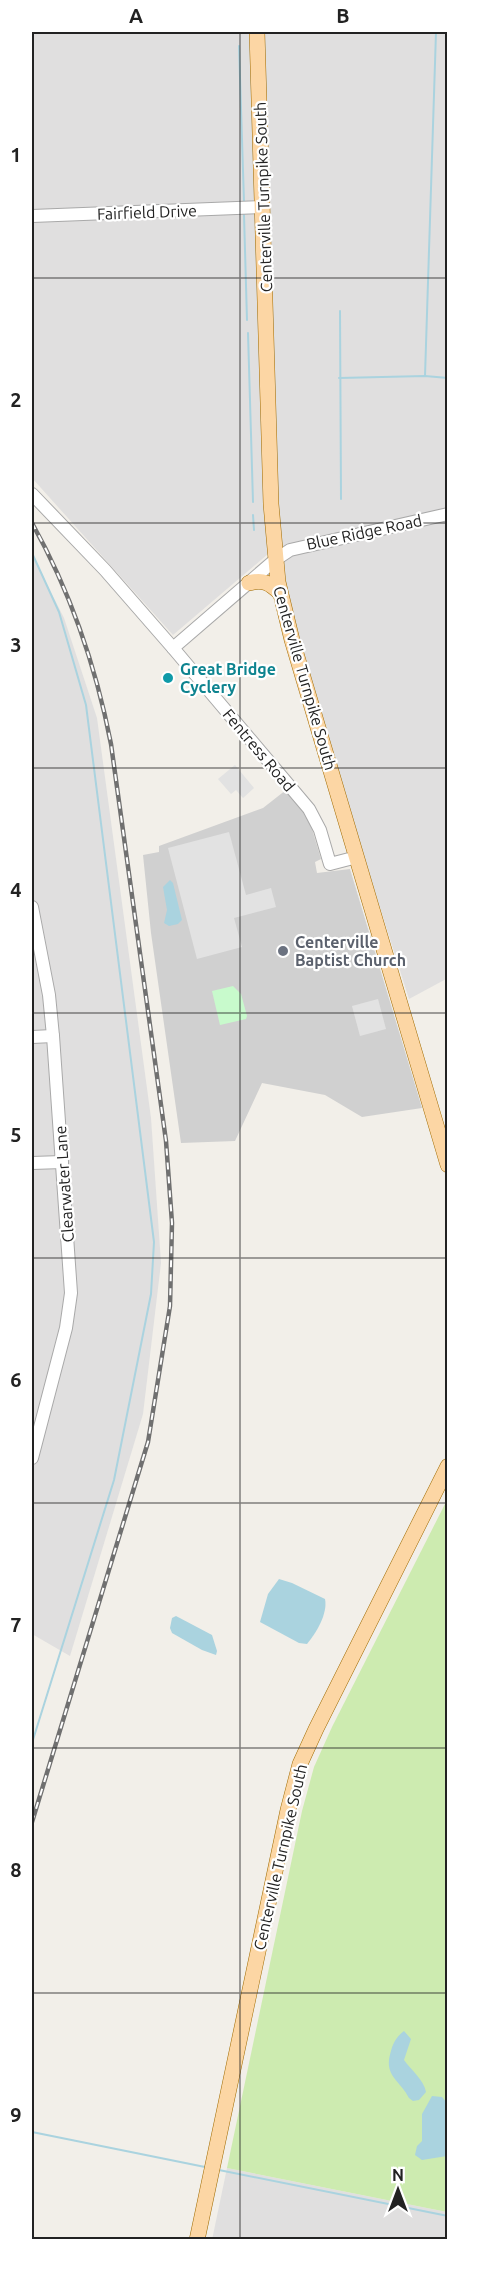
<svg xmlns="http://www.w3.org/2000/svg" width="479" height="2271" font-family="Ubuntu,sans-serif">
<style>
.residential{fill:#e0dfdf}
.religious{fill:#d0d0d0}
.grass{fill:#cdebb0}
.park{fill:#c8facc}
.parking{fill:#e2e2e2}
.water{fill:#aad3df}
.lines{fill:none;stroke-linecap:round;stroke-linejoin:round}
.stream{stroke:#aad3df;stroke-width:2}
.minor-casing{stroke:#a9a9a9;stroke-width:14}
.major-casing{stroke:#a06b00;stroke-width:16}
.minor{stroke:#fff;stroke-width:12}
.major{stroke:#fcd6a4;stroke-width:15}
.rail-casing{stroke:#707070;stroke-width:4.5}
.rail{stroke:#fff;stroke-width:2;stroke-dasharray:7;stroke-linecap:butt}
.grid{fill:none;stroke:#222;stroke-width:1.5;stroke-opacity:0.55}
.culture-dot{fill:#0f9aa8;stroke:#fff;stroke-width:2}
.worship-dot{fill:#6b7280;stroke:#fff;stroke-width:2}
.labels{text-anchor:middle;stroke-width:4.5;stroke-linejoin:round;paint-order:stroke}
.street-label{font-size:16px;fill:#222;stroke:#fff}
.culture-label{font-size:16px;font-weight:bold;fill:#0d838f;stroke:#fff;text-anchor:start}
.worship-label{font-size:16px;font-weight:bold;fill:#5b616d;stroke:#fff;text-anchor:start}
.neatline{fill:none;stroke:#222;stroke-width:2}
.grid-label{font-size:20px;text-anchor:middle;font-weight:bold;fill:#222}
</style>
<rect width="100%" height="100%" fill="#f2efe9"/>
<g class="residential">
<path d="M32,32H447L448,978L409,999L268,554L173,635L32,478Z"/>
<path d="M32,555L64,618L97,718L151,1118L161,1263L143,1414L70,1656L32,1634Z"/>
<path d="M227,2168L447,2212V2239L212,2240Z"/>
</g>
<path class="religious" d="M286,790L309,819L321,859L315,862L317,873L350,869L422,1108L362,1117L325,1095L262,1083L235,1141L181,1143L151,933L143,855L159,852V846L263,808Z"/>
<path class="grass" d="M447,1500V2212L227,2168L302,1811L314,1767L332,1727Z"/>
<path class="park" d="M233,986L241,994L247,1016L246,1019L220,1025L212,991Z"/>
<g class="parking">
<path d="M235,765L254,788L243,798L236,790L231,794L218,779Z"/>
<path d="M229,832L246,895L271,888L276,907L234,918L242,947L197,959L168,848Z"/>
<path d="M378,999L386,1029L360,1036L352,1006Z"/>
</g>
<g class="water">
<path d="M170,880L173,883L182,920L178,924L169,926L164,923L167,910L163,887Z"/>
<path d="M279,1579L292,1583L325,1599C328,1614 316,1633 307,1644L299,1643L260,1622L268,1594Z"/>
<path d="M176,1616L212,1635L217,1651L216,1655L202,1650L172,1633L170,1628L172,1618Z"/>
<path d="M404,2031L411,2039L404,2060C411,2070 424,2080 426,2092L419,2100L413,2101L409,2098C399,2079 383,2076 391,2051C393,2043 397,2036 404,2031Z"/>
<path d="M432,2096L442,2097L447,2103V2156L422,2160L415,2155L417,2146L422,2141V2114Z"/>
</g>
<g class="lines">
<g class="stream">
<path d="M238,32V33"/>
<path d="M239,46L244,202"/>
<path d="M244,215L247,320"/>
<path d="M340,311L341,499"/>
<path d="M248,333L253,502"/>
<path d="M425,376L436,32"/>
<path d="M339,378L425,376L448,378"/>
<path d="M253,515L254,530"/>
<path d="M32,553L59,612L86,705L154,1242L151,1294L114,1480L32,1743"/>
<path d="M32,2132L205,2167"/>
<path d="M219,2170L448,2216"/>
</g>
<g class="minor-casing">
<g id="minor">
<path d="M32,216L263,207"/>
<path d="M32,494L105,570L173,648L309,809L320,830L330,864L357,857"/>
<path d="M173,648L275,560L290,550L448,514"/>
<path d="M32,907L49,995L53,1036L71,1293L66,1328L32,1458"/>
<path d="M32,1037L53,1036"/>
<path d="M32,1163L62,1162"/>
</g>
</g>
<g class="major-casing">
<g id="major">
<path d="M257,32L271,504L278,582L292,640L448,1165"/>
<path d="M249,583C263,579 270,583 280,593"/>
<path d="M197,2240L288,1810L300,1764L316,1729L448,1466"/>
</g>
</g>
<use href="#minor" class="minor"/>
<use href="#major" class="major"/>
<g class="rail-casing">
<path id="rail" d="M32,523C70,591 96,667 111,744L166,1141L172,1223L170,1306L148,1442L32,1822"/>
</g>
<use href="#rail" class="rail"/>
</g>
<path class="grid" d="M240,32V2240M32,278H448M32,523H448M32,768H448M32,1013H448M32,1258H448M32,1503H448M32,1748H448M32,1993H448"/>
<circle class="culture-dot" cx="168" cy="678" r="6"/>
<circle class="worship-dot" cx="283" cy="951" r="6"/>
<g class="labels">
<g class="street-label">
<text transform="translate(263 197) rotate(-92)" y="6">Centerville Turnpike South</text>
<text transform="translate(147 212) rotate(-2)" y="6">Fairfield Drive</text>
<text transform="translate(364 532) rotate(-12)" y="6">Blue Ridge Road</text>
<text transform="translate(305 678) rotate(74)" y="6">Centerville Turnpike South</text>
<text transform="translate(259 750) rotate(50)" y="6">Fentress Road</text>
<text transform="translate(64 1184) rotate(-94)" y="6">Clearwater Lane</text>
<text transform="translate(280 1857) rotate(-77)" y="6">Centerville Turnpike South</text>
</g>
<g class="culture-label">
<text x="180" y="675">Great Bridge<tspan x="180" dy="18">Cyclery</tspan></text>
</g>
<g class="worship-label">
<text x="295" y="948">Centerville<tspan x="295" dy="18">Baptist Church</tspan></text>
</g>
</g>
<rect width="479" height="2271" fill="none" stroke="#ffffff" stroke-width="66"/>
<g transform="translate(398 2190)" stroke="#ffffff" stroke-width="4.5" paint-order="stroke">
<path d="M0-4.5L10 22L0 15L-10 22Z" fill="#222222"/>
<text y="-9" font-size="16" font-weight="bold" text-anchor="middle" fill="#222222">N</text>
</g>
<rect x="33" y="33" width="413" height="2205" class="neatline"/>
<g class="grid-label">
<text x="136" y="23">A</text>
<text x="343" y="23">B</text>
<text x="16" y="162">1</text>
<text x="16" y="407">2</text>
<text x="16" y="652">3</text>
<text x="16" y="897">4</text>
<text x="16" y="1142">5</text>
<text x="16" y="1387">6</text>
<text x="16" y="1632">7</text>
<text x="16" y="1877">8</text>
<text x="16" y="2122">9</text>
</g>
</svg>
